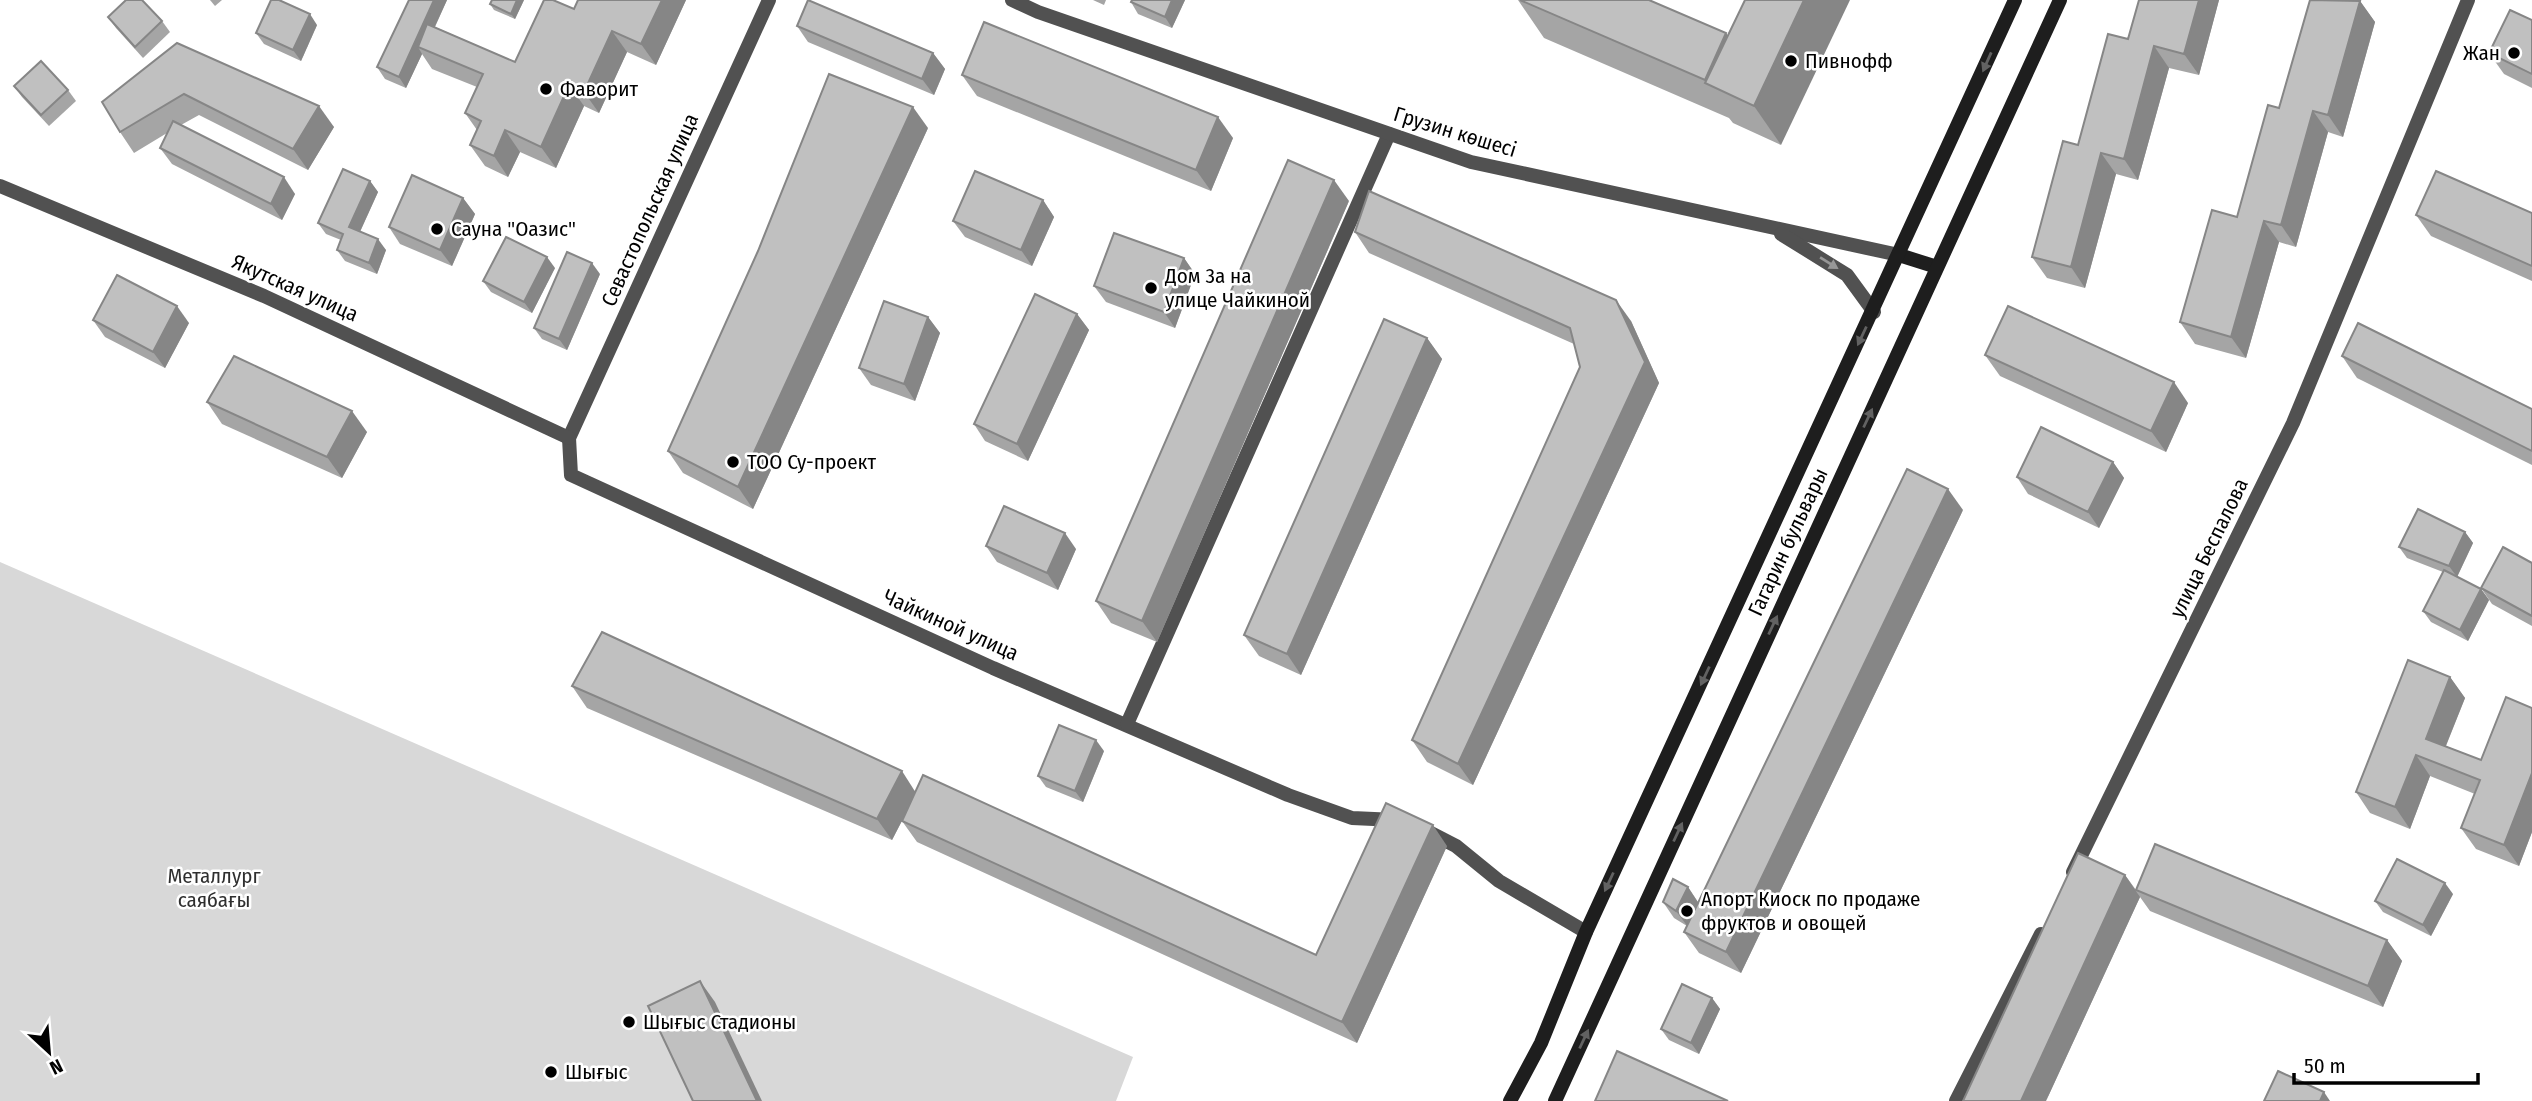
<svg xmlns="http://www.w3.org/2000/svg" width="2532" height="1101" font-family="'Fira Sans Condensed',sans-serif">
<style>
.green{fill:#d8d8d8}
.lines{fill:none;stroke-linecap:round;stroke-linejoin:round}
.minor{stroke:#515151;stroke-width:14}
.tertiary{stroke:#515151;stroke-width:14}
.secondary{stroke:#1e1e1e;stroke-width:14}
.wall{fill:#a5a5a5}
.shaded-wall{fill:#868686}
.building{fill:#c0c0c0;stroke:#868686;stroke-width:2}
.oneway{fill:#626262}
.oneway2{fill:#979797}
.poi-dot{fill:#000;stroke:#fff;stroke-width:2.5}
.labels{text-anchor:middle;stroke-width:5;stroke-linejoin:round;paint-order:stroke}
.poi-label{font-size:21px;fill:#000;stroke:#fff;text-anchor:start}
.street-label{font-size:21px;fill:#000;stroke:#fff}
.park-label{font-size:21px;fill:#2f2f2f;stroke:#fff}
</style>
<rect width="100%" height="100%" fill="#fff"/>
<path class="green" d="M0,562L1133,1057L1116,1101H0Z"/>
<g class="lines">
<g class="minor">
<path d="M769,0L569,438L571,475L993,668L1288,795L1352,818L1396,820"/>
<path d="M0,186L264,296L569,438"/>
<path d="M1127,724L1389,134"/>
<path d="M1425,830L1456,846L1499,881L1586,932"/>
<path d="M2073,872L2293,423L2468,0"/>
<path d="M1956,1101L2041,934"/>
</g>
<g class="tertiary">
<path d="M1012,0L1038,12L1471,162L1899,255"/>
<path d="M1781,234L1847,275L1874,312"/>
</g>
<g class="secondary">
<path d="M1899,255L1937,267"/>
<path d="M1510,1101L1541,1043L1586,932L2015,0"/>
<path d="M1555,1101L2060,0"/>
</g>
</g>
<g class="wall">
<path d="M210,0H222L215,6Z"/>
<path d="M409,0H447L435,27L515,62L574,9L578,0H686L656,65L627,52L599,113L584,106L556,168L520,152L508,177L485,166L470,145L477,130L465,113L477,87L432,69L422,54L406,88L385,79L377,67Z"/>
<path d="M524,0L515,19L494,10L490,4Z"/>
<path d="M1093,0H1106L1104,5Z"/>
<path d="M1185,0L1172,28L1138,14L1131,2Z"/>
<path d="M1518,0H1649L1726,33L1781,145L1733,123L1729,118L1544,38Z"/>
<path d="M2139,0H2219L2199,75L2169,68L2138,180L2116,174L2085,288L2047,278L2032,257L2078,145L2128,39Z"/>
<path d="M2360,1L2375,22L2343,137L2328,132L2296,247L2279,242L2246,358L2195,344L2180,322L2237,217L2279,108Z"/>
<path d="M108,17L162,21L170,32L143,58L116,28Z"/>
<path d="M2532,20V88L2504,74L2489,53Z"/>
<path d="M317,25L301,61L264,44L256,33Z"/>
<path d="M797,26L933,53L945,69L934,95L808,42Z"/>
<path d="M177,43L334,127L308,170L199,115L181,125L295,194L282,220L172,164L160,148L167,133L134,153L120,132Z"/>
<path d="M962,75L1233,138L1211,191L977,96Z"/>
<path d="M14,86L68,90L76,101L49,126L22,97Z"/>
<path d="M928,128L753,509L683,473L668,451Z"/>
<path d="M370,181L378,192L360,232L386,250L377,274L345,261L337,250L341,240L326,234L318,223Z"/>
<path d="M463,198L475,214L452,266L400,244L389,227Z"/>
<path d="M1043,200L1054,217L1032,266L965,237L953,221Z"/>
<path d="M1349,201L1157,642L1111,623L1096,601Z"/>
<path d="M2532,213V281L2431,236L2416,215Z"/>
<path d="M1355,232L1631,321L1659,383L1473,785L1427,762L1412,740L1580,367L1574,344L1369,253Z"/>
<path d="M1184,258L1195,274L1175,328L1106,302L1094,286Z"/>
<path d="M555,268L532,313L491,292L483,281Z"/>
<path d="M600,274L567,350L542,339L534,328Z"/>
<path d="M1077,314L1089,330L1028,461L985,441L974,424Z"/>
<path d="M928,317L940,333L915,401L871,385L859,368Z"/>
<path d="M93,320L189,323L165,368L105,337Z"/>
<path d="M1427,338L1442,359L1301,675L1259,656L1244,635Z"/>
<path d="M1985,355L2188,403L2166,452L2000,376Z"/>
<path d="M2342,356L2532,409V465L2357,378Z"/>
<path d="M207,402L367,432L342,478L222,424Z"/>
<path d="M2113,462L2124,478L2099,528L2028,494L2017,477Z"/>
<path d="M1963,510L1741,973L1699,953L1684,932L1687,926L1674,918L1663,902L1688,887L1698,902Z"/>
<path d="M2465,532L2473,543L2457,577L2481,589L2489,600L2468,641L2431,622L2423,611L2443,572L2407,558L2399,547Z"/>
<path d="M986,546L1076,549L1058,590L997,562Z"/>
<path d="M2532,563V626L2492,604L2481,588Z"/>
<path d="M2450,677L2465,698L2446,746L2481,760L2532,708V832L2519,866L2476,849L2461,828L2475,794L2430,776L2410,829L2370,813L2356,792Z"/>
<path d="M572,686L915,791L1316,955L1447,846L1357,1043L917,842L902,821L892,840L587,708Z"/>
<path d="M1104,751L1083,802L1046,787L1038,776Z"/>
<path d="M2125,875L2136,890L2387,940L2402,961L2383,1007L2150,911L2140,897L2046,1101Z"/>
<path d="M2453,894L2431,936L2383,912L2375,901Z"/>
<path d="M1712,998L1720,1009L1699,1054L1669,1040L1661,1029Z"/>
</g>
<g class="shaded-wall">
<path d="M434,0H447L424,50L418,47L422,54L406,88L399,77Z"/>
<path d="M517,0H524L515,19L511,14Z"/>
<path d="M662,0H686L656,65L641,44Z"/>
<path d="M1172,0H1185L1172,28L1165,17Z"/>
<path d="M1804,0H1850L1781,145L1754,106Z"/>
<path d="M2199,0H2219L2199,75L2184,54Z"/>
<path d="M2360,1L2375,22L2343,137L2328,115Z"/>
<path d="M310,14L317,25L301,61L293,50Z"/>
<path d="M612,31L627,52L599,113L584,92Z"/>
<path d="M1726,33L1753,72L1709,85L1705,80Z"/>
<path d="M2154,46L2169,68L2138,180L2124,159Z"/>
<path d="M933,53L945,69L934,95L922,79Z"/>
<path d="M569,85L584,106L556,168L541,147Z"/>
<path d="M319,106L334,127L308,170L293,149Z"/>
<path d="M913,107L928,128L753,509L738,487Z"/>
<path d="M2313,111L2328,132L2296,247L2281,225Z"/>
<path d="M1218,117L1233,138L1211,191L1196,170Z"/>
<path d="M505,130L520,152L508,177L494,156Z"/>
<path d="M2101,153L2116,174L2085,288L2071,267Z"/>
<path d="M284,177L295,194L282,220L271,204Z"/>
<path d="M1334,180L1349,201L1157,642L1142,621Z"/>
<path d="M370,181L378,192L357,238L349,227Z"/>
<path d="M463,198L475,214L452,266L440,250Z"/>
<path d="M1043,200L1054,217L1032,266L1021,250Z"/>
<path d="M2264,221L2279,242L2246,358L2231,337Z"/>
<path d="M378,239L386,250L377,274L369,263Z"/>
<path d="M547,257L555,268L532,313L524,302Z"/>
<path d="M1184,258L1195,274L1175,328L1164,312Z"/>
<path d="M592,263L600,274L567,350L559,339Z"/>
<path d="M1616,300L1631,321L1659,383L1473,785L1458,764Z"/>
<path d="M177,306L189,323L165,368L153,352Z"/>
<path d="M1077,314L1089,330L1028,461L1017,444Z"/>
<path d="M928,317L940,333L915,401L904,384Z"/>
<path d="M1427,338L1442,359L1301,675L1287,654Z"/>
<path d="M2174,382L2188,403L2166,452L2151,431Z"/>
<path d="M352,411L367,432L342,478L327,457Z"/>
<path d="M2113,462L2124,478L2099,528L2088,512Z"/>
<path d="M1948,489L1963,510L1741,973L1726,952Z"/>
<path d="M2465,532L2473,543L2457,577L2449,566Z"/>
<path d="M1065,533L1076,549L1058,590L1047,573Z"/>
<path d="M2481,589L2489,600L2468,641L2460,630Z"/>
<path d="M2450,677L2465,698L2440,760L2426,739Z"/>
<path d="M1096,740L1104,751L1083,802L1075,791Z"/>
<path d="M2416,755L2430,776L2410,829L2395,807Z"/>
<path d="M902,771L916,793L892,840L877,819Z"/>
<path d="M2532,773V832L2519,866L2504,845Z"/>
<path d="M1433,825L1447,846L1357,1043L1342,1022Z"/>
<path d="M2125,875L2140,897L2046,1101H2021Z"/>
<path d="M2445,883L2453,894L2431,936L2423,925Z"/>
<path d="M1688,887L1699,904L1688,927L1676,911Z"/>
<path d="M2387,940L2402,961L2383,1007L2368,986Z"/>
<path d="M700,981L715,1002L762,1101H757Z"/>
<path d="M1712,998L1720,1009L1699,1054L1691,1043Z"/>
<path d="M2324,1092L2330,1101H2320Z"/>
</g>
<g class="building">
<path d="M126,0H142L162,21L135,47L108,17Z"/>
<path d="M271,0H279L310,14L293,50L256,33Z"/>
<path d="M409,0H434L399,77L377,67Z"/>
<path d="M492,0H517L511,14L490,4Z"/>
<path d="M544,0H553L574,9L578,0H662L641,44L612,31L584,92L569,85L541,147L505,130L494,156L470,145L481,121L465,113L483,74L418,47L427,24L515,62Z"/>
<path d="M808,0L933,53L922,79L797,26Z"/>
<path d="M1132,0H1172L1165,17L1131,2Z"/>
<path d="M1520,0H1649L1726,33L1705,80Z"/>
<path d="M1745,0H1804L1754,106L1705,83Z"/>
<path d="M2139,0H2199L2184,54L2154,46L2124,159L2101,153L2071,267L2032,257L2063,141L2078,145L2108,34L2128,39Z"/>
<path d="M2310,0L2360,1L2328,115L2313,111L2281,225L2264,221L2231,337L2180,322L2212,210L2237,217L2268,105L2279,108Z"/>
<path d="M2510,10L2532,20V74L2489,53Z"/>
<path d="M984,22L1218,117L1196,170L962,75Z"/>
<path d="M177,43L319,106L293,149L184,94L120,132L102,102Z"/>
<path d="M41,61L68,90L41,115L14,86Z"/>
<path d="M829,74L913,107L738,487L668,451L758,251Z"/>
<path d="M173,121L284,177L271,204L160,148Z"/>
<path d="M1288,160L1334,180L1142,621L1096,601Z"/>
<path d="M343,169L370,181L349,227L378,239L369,263L337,250L343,234L318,223Z"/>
<path d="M975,171L1043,200L1021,250L953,221Z"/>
<path d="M2436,171L2532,213V266L2416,215Z"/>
<path d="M412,175L463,198L440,250L389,227Z"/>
<path d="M1369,191L1616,300L1645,362L1458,764L1412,740L1580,367L1570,328L1355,232Z"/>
<path d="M1114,233L1184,258L1164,312L1094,286Z"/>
<path d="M506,237L547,257L524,302L483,281Z"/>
<path d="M567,252L592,263L559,339L534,328Z"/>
<path d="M117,275L177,306L153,352L93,320Z"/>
<path d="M1035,294L1077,314L1017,444L974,424Z"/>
<path d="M884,301L928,317L904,384L859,368Z"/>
<path d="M2008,306L2174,382L2151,431L1985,355Z"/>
<path d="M1384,319L1427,338L1287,654L1244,635Z"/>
<path d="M2358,323L2532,409V451L2342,356Z"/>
<path d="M234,356L352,411L327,457L207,402Z"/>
<path d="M2041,427L2113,462L2088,512L2017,477Z"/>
<path d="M1907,469L1948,489L1726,952L1684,932Z"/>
<path d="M1004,506L1065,533L1047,573L986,546Z"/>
<path d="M2418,509L2465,532L2449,566L2399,547Z"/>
<path d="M2503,547L2532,563V616L2481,588Z"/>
<path d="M2444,570L2481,589L2460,630L2423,611Z"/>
<path d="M602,632L902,771L877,819L572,686Z"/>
<path d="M2408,660L2450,677L2426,739L2481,760L2506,697L2532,708V773L2504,845L2461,828L2480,780L2416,755L2395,807L2356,792Z"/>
<path d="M1059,725L1096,740L1075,791L1038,776Z"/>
<path d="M923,775L1316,955L1386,803L1433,825L1342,1022L902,821Z"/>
<path d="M2155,844L2387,940L2368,986L2136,890Z"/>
<path d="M2078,853L2125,875L2021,1101H1963Z"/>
<path d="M2397,859L2445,883L2423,925L2375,901Z"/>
<path d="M1673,879L1688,887L1676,911L1663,902Z"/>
<path d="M700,981L757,1101H693L648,1006Z"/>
<path d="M1682,984L1712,998L1691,1043L1661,1029Z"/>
<path d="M1617,1051L1728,1101H1595Z"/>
<path d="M2278,1071L2324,1092L2320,1101H2264Z"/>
</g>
<defs><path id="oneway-solid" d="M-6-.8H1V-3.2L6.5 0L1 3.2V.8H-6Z" transform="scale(1.75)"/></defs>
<g class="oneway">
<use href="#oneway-solid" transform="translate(1987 62) rotate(114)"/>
<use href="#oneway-solid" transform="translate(1862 336) rotate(115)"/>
<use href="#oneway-solid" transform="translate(1868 418) rotate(-65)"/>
<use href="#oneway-solid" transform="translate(1773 625) rotate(-65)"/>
<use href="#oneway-solid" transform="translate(1705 676) rotate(115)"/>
<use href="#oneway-solid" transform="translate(1678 832) rotate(-65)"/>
<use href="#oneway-solid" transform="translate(1609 882) rotate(115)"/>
<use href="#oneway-solid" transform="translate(1584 1039) rotate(-65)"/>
</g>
<use class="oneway2" href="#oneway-solid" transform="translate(1829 263) rotate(32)"/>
<g class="poi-dot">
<circle cx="2514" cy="53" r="7"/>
<circle cx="1791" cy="61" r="7"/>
<circle cx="546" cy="89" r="7"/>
<circle cx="437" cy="229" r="7"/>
<circle cx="1151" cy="288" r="7"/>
<circle cx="733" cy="462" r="7"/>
<circle cx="1687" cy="911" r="7"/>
<circle cx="629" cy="1022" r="7"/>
<circle cx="551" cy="1072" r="7"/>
</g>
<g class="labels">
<g class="poi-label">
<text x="2500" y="60" text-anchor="end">Жан</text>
<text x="1805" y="68">Пивнофф</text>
<text x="560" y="96">Фаворит</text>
<text x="451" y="236">Сауна "Оазис"</text>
<text x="1165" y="283">Дом 3а на<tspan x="1165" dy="24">улице Чайкиной</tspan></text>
<text x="747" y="469">ТОО Су-проект</text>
<text x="1701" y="906">Апорт Киоск по продаже<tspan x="1701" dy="24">фруктов и овощей</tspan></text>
<text x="643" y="1029">Шығыс Стадионы</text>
<text x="565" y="1079">Шығыс</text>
</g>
<g class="street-label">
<text transform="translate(1455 132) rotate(17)" y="7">Грузин көшесі</text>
<text transform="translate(650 210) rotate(-66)" y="7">Севастопольская улица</text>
<text transform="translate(295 288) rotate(24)" y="7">Якутская улица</text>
<text transform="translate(1788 542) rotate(-65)" y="7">Гагарин бульвары</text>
<text transform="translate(2209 548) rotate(-64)" y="7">улица Беспалова</text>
<text transform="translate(951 625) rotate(24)" y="7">Чайкиной улица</text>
</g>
<g class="park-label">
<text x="214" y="883">Металлург<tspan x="214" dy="24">саябағы</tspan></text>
</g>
</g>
<g transform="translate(49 1052) rotate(154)" stroke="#ffffff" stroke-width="5" paint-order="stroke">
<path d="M0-5L12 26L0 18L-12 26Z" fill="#000000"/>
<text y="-10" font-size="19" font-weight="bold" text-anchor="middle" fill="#000000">N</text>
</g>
<path d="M2294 1073v10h184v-10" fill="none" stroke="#000000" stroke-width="3.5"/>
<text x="2304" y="1073" font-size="21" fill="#000000" stroke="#ffffff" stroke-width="5" paint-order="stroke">50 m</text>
</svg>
